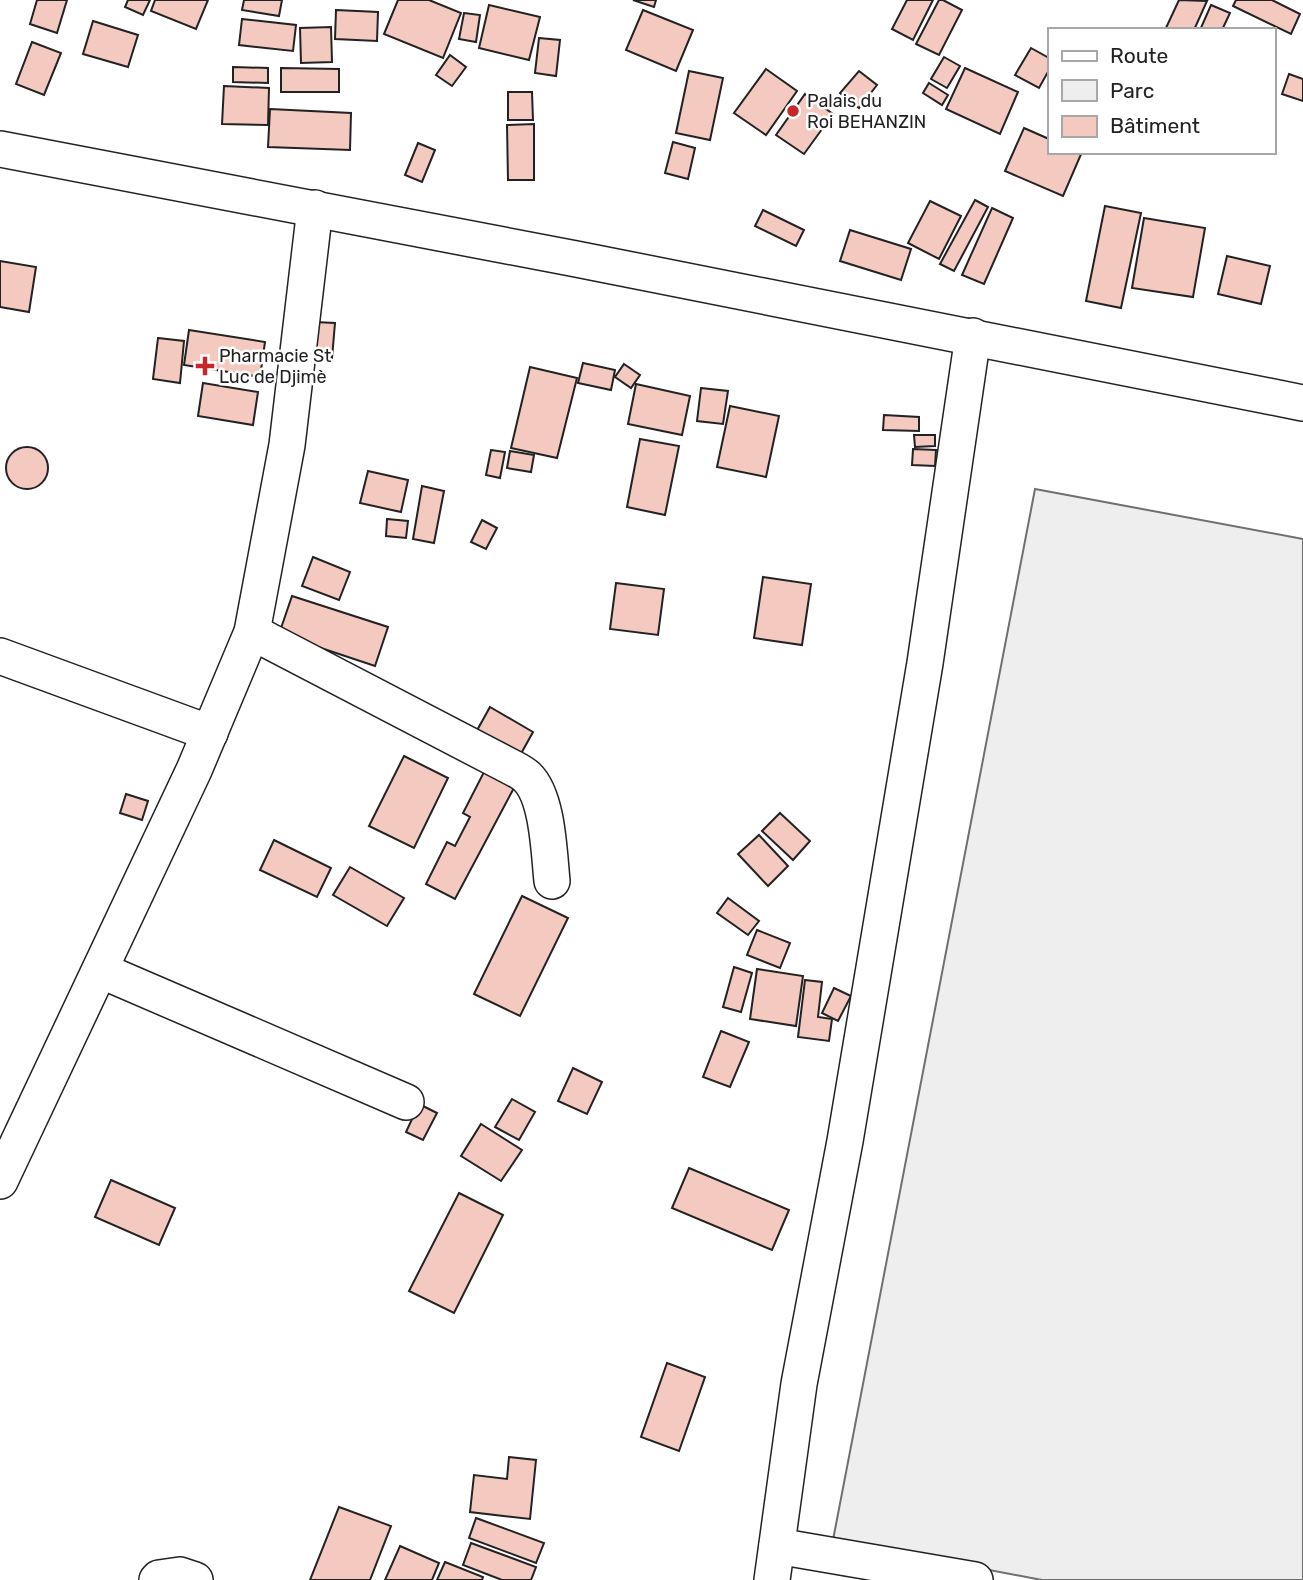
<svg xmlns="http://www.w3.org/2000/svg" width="1303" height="1580" font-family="Rubik,sans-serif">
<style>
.green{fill:#eee;stroke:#6f6f6f;stroke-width:2}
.building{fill:#f3c9c0;stroke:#222;stroke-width:2}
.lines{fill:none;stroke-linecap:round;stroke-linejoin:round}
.minor-casing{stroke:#222;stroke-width:38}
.minor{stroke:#fff;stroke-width:35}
.poi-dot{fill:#c62828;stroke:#fff;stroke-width:2.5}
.labels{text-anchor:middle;stroke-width:5;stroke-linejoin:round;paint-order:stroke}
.poi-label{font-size:18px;fill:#222;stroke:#fff;text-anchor:start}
</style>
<rect width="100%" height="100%" fill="#fff"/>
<path class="green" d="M1035,489L1303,539V1580H1042L833,1540Z"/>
<g class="building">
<path d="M37,0H67L57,33L30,24Z"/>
<path d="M128,0H150L143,15L125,7Z"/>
<path d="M155,0H208L196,29L151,11Z"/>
<path d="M244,0H282L279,16L242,10Z"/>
<path d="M398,0H429L461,13L443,58L384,34Z"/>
<path d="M633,0H656L654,7Z"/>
<path d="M907,0H933L913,40L892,29Z"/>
<path d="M939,0H943L962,10L939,55L916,44Z"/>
<path d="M1179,0L1207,1L1194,30H1165Z"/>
<path d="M1236,0H1272L1300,14L1291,34L1233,6Z"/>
<path d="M489,5L540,17L529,60L479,48Z"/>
<path d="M1211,5L1230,13L1222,30H1200Z"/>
<path d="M336,10L378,12L377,41L335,39Z"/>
<path d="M643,10L693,30L676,71L626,50Z"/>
<path d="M464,13L480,15L476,42L459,39Z"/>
<path d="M242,19L296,25L293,51L239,45Z"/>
<path d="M93,21L138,35L128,67L83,54Z"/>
<path d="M331,27L332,62L301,63L300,28Z"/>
<path d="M539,38L560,40L556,76L535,73Z"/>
<path d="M32,42L61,53L44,95L16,84Z"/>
<path d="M1031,48L1049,58V70L1039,88L1015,75Z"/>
<path d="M450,55L466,67L452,86L436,75Z"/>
<path d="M944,57L960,66L947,88L931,79Z"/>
<path d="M233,67L268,68V83L233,82Z"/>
<path d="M281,68L339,69V92H281Z"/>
<path d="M965,68L1018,92L1000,134L946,109Z"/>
<path d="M766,69L797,91L766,135L734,113Z"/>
<path d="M689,71L723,78L710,140L676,133Z"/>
<path d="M859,71L877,85L859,108L840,93Z"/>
<path d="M1289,74L1303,79V101L1282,94Z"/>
<path d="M929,83L948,95L942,105L923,93Z"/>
<path d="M224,86L269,88L268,125L222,124Z"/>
<path d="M508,92H532L533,120H508Z"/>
<path d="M805,94L833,114L804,154L776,135Z"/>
<path d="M270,109L351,113L350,150L268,147Z"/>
<path d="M534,124V180H508L507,125Z"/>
<path d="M1024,128L1049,139V152H1082L1063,196L1005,171Z"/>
<path d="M673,142L695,148L688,179L665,173Z"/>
<path d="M418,143L435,150L422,182L405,175Z"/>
<path d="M975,200L988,207L954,271L940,264Z"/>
<path d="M930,201L961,216L939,259L908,243Z"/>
<path d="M1105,206L1141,213L1121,308L1086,301Z"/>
<path d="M992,208L1013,218L984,284L962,275Z"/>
<path d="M763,210L804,230L796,246L755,226Z"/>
<path d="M1144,218L1205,228L1193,297L1132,288Z"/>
<path d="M850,230L911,249L901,280L840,261Z"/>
<path d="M1227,256L1270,266L1261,304L1218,294Z"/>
<path d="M0,261L36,267L29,312L0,307Z"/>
<path d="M315,322L335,323L332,358L312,357Z"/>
<path d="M189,330L265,342L260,377L184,365Z"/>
<path d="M158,338L184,341L180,383L153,379Z"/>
<path d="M583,363L615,370L611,390L578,383Z"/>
<path d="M624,364L640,375L631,388L615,377Z"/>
<path d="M530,367L577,378L557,458L511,448Z"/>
<path d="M203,383L258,392L253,425L198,416Z"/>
<path d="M636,384L690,396L682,435L628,424Z"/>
<path d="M701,388L728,391L723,424L697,421Z"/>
<path d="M730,406L779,416L766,477L717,467Z"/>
<path d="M884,415L919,417V431L883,430Z"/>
<path d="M914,435H935V446L915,447Z"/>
<path d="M640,439L679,446L665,515L627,507Z"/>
<circle cx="27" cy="468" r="21"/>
<path d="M913,449L936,450L935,466L912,465Z"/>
<path d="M491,450L505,452L500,478L486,475Z"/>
<path d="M510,451L534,455L531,472L507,468Z"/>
<path d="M368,471L408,480L401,512L360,503Z"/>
<path d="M422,486L444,491L434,543L413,539Z"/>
<path d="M387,519L408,521L406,538L386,536Z"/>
<path d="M482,520L497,528L486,549L471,542Z"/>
<path d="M313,557L350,572L339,600L302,586Z"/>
<path d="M763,577L811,584L802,645L754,638Z"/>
<path d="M616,583L664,589L658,635L610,629Z"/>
<path d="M292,596L388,627L375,666L279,634Z"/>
<path d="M490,707L533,732L518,759L475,734Z"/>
<path d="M404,756L448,778L414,848L369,826Z"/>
<path d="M485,770L515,786L455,899L426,884L447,842L455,846L470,817L463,813Z"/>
<path d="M126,794L148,801L142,820L120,813Z"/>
<path d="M780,813L810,841L793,860L762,831Z"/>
<path d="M759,835L788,866L768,886L738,854Z"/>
<path d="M274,840L331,868L317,897L260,870Z"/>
<path d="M350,867L404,898L387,926L333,895Z"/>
<path d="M522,896L568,918L520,1016L474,994Z"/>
<path d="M728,898L759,921L748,935L717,913Z"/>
<path d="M757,930L790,943L780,968L747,955Z"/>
<path d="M734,967L752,973L741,1012L723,1007Z"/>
<path d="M757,969L803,976L796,1026L750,1019Z"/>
<path d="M805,980L822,982L818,1017L832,1019L829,1041L798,1037Z"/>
<path d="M834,988L851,996L838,1021L822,1013Z"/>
<path d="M721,1031L749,1042L730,1087L703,1077Z"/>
<path d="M573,1068L602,1082L587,1114L558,1101Z"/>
<path d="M512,1099L535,1112L519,1140L495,1127Z"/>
<path d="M419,1104L437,1113L423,1140L406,1132Z"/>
<path d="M481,1124L522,1150L501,1181L461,1156Z"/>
<path d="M689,1168L789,1210L772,1250L672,1208Z"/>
<path d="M111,1180L175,1208L159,1245L95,1217Z"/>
<path d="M459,1193L503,1215L454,1313L409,1291Z"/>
<path d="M667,1363L705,1377L679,1451L641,1437Z"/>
<path d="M509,1457L536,1460L530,1519L470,1512L474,1475L507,1479Z"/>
<path d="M339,1507L391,1526L370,1580H310Z"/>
<path d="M476,1518L544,1543L536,1563L469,1538Z"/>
<path d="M471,1543L536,1567L531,1580H502L463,1565Z"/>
<path d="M400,1546L439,1563L432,1580H385Z"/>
<path d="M445,1562L483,1577L482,1580H437Z"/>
</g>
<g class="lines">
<g class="minor-casing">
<g id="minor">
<path d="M0,149C435,231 869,315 1303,403"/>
<path d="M252,632L513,768C517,770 523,773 527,777C548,797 549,853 552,881"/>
<path d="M0,656L210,733"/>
<path d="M100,970L406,1102"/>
<path d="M0,1181L194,770L252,632L287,445L315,208"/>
<path d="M777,1546L975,1580"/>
<path d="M157,1580L159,1578L180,1575L195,1580"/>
<path d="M772,1580L799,1384L845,1141L925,663L973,336"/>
</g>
</g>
<use href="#minor" class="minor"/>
</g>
<g class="poi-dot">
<circle cx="793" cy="111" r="7"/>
<path d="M201.5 355.5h7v7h7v7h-7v7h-7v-7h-7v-7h7z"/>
</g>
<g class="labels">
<g class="poi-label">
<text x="807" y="107">Palais du<tspan x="807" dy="21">Roi BEHANZIN</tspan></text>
<text x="219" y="362">Pharmacie St<tspan x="219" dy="21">Luc de Djimè</tspan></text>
</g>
</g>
<rect x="1048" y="28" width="228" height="126" fill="#ffffff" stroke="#a7a7a7" stroke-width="2"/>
<rect x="1062" y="51" width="35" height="10" fill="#ffffff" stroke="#a7a7a7" stroke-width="2"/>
<text x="1110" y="63" font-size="21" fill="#222222">Route</text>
<rect x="1062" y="80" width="35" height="21" fill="#eeeeee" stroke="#a7a7a7" stroke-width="2"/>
<text x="1110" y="98" font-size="21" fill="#222222">Parc</text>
<rect x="1062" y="116" width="35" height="21" fill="#f3c9c0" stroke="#a7a7a7" stroke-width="2"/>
<text x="1110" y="133" font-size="21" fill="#222222">Bâtiment</text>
</svg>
